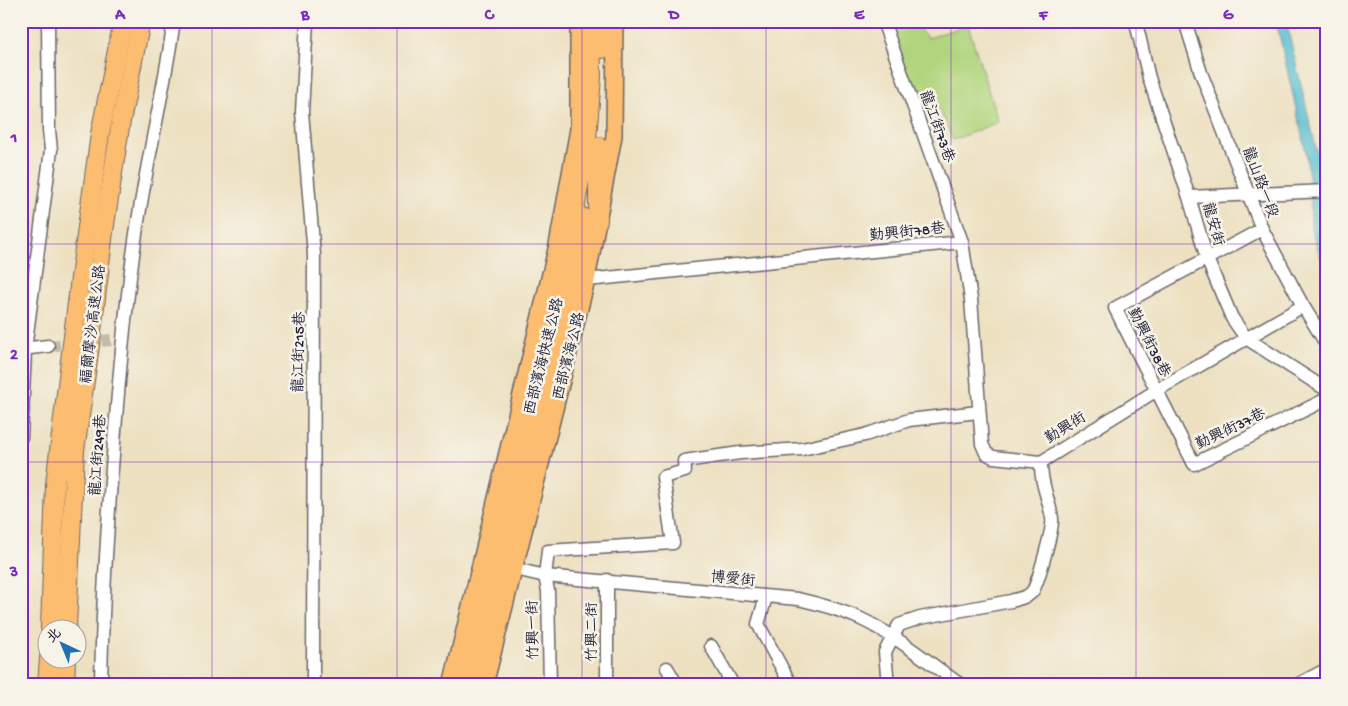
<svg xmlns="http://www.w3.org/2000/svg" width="1348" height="706" font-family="'Gochi Hand','LXGW WenKai TC',sans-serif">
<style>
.green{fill:#b1d57e;stroke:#6a7c5c}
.water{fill:#54bed0;stroke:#3b7086}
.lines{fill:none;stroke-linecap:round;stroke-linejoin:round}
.stream{stroke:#54bed0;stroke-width:2.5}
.minor-tunnel{stroke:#c4bba7;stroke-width:12;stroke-dasharray:12 6;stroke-linecap:butt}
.minor-casing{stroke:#69656a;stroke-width:15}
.major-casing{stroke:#69656a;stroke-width:18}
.highway-casing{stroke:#69656a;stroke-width:20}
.minor{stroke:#fff;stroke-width:12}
.major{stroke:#fcbd6f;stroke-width:15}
.highway{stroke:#fcbd6f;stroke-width:18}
.grid{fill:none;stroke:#7b2cbf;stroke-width:1;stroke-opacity:0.55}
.labels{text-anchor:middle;stroke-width:5;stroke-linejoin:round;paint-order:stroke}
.street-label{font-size:15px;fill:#22223b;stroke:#f7f3e8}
.neatline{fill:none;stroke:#7b2cbf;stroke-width:2}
.grid-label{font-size:16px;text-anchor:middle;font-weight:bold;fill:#7b2cbf}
</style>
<rect width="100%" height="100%" fill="#f7f3e8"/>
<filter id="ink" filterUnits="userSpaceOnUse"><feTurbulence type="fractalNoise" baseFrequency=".02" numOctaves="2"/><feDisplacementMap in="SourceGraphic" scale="10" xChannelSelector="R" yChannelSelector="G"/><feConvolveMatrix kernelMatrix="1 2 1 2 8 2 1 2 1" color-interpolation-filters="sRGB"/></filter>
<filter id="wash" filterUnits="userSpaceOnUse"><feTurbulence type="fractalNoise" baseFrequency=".0096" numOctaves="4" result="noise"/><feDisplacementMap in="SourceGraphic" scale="20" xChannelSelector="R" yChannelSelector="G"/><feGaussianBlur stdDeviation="1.12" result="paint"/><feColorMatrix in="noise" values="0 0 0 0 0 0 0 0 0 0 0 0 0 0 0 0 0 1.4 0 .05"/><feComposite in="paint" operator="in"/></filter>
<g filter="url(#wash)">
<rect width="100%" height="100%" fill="#ede1c2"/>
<path class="green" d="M912,22L928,38L968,25L998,122L953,140L936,102L919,108L891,30Z"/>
<path class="water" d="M1276,21H1286L1320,165L1327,226V276L1311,228V195L1306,152Z"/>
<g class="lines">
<path class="stream" d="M21,562L25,487L35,362"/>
</g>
</g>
<g filter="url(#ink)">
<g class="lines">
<path class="minor-tunnel" d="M48,346L111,340"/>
<g class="minor-casing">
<g id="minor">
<path d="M307,21L302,112L314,255L313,685"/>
<path d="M883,21L962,242"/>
<path d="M1138,21L1137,27L1149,78L1189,197L1207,259L1232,318L1246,338L1327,390"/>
<path d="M1185,21L1201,73L1262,229L1303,306L1327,345"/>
<path d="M1189,197L1327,191"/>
<path d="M1262,229L1115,308L1194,464L1327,399"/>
<path d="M587,280L962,242L971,299L982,444L986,453L993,457L1041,462"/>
<path d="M21,349L48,346"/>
<path d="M21,437L25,349L51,150L49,130L48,21"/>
<path d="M1041,462L1157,390L1303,306"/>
<path d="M507,567L545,576L798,599C820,604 841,610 861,619C897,636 929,663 961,685"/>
<path d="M766,597L758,624L791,685"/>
<path d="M711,646L733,685"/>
<path d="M667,668L677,685"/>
<path d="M101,685C102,617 106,549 111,481C117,403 123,325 134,248C144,172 163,97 174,21"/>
<path d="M550,685L548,591L545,576L548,551L673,543L663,477L685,471L684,461L740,453L802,449L865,435L909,420L978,412"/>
<path d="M607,685V580"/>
<path d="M888,685L885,652L899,625L920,618L1011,601C1017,599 1027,598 1032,592C1037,587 1054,526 1052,518C1049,499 1040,482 1041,462"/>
<path d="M1297,685L1327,669"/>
</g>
</g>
<g class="major-casing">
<g id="major">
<path d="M451,685L557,245L578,129V21"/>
<path d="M485,685L557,401L587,280L598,221L614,136L615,21"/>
</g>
</g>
<g class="highway-casing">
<g id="highway">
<path d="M603,21V49"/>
<path d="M598,146V221"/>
<path d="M50,628L55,484L80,278L100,134L123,21"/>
<path d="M67,628L75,450L91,339L104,231L121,121L141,21"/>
<path d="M47,685L49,658"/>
<path d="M65,685L66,658"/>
<path d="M461,685L568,252L587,139L592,77L591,21"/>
<path d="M475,685L554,365L580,253L586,218"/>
</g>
</g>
<use href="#minor" class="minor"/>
<use href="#major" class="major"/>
<use href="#highway" class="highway"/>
</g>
</g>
<path class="grid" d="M212,21V685M397,21V685M582,21V685M766,21V685M951,21V685M1136,21V685M21,244H1327M21,462H1327"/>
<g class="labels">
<g class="street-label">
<text transform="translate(938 126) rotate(70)" y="5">龍江街73巷</text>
<text transform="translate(1261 182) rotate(69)" y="5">龍山路一段</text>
<text transform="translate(1214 224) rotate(74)" y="5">龍安街</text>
<text transform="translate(907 231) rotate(-6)" y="5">勤興街78巷</text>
<text transform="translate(92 324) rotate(-83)" y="5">福爾摩沙高速公路</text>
<text transform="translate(1150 342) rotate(63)" y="5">勤興街38巷</text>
<text transform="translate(298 352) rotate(-89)" y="5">龍江街215巷</text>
<text transform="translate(543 356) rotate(-76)" y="5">西部濱海快速公路</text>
<text transform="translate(568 356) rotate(-76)" y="5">西部濱海公路</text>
<text transform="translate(1065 427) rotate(-32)" y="5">勤興街</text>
<text transform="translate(1230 428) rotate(-26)" y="5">勤興街37巷</text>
<text transform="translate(97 455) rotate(-86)" y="5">龍江街249巷</text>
<text transform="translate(733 578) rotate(5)" y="5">博愛街</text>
<text transform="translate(532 630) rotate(-91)" y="5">竹興一街</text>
<text transform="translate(591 632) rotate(-90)" y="5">竹興二街</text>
</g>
</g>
<rect width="1348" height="706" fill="none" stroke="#f7f3e8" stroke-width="55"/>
<g transform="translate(62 644) rotate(316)"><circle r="24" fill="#f7f3e8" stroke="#a29fa3"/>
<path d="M0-4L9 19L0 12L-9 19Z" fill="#1f6fb2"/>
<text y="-8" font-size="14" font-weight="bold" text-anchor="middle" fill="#22223b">北</text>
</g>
<rect x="28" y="28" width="1292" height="650" class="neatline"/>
<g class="grid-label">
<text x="120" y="19">A</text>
<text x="305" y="19">B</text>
<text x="489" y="19">C</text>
<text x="674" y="19">D</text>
<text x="859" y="19">E</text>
<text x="1043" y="19">F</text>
<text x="1228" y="19">G</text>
<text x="14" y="142">1</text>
<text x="14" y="359">2</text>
<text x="14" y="576">3</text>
</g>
</svg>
